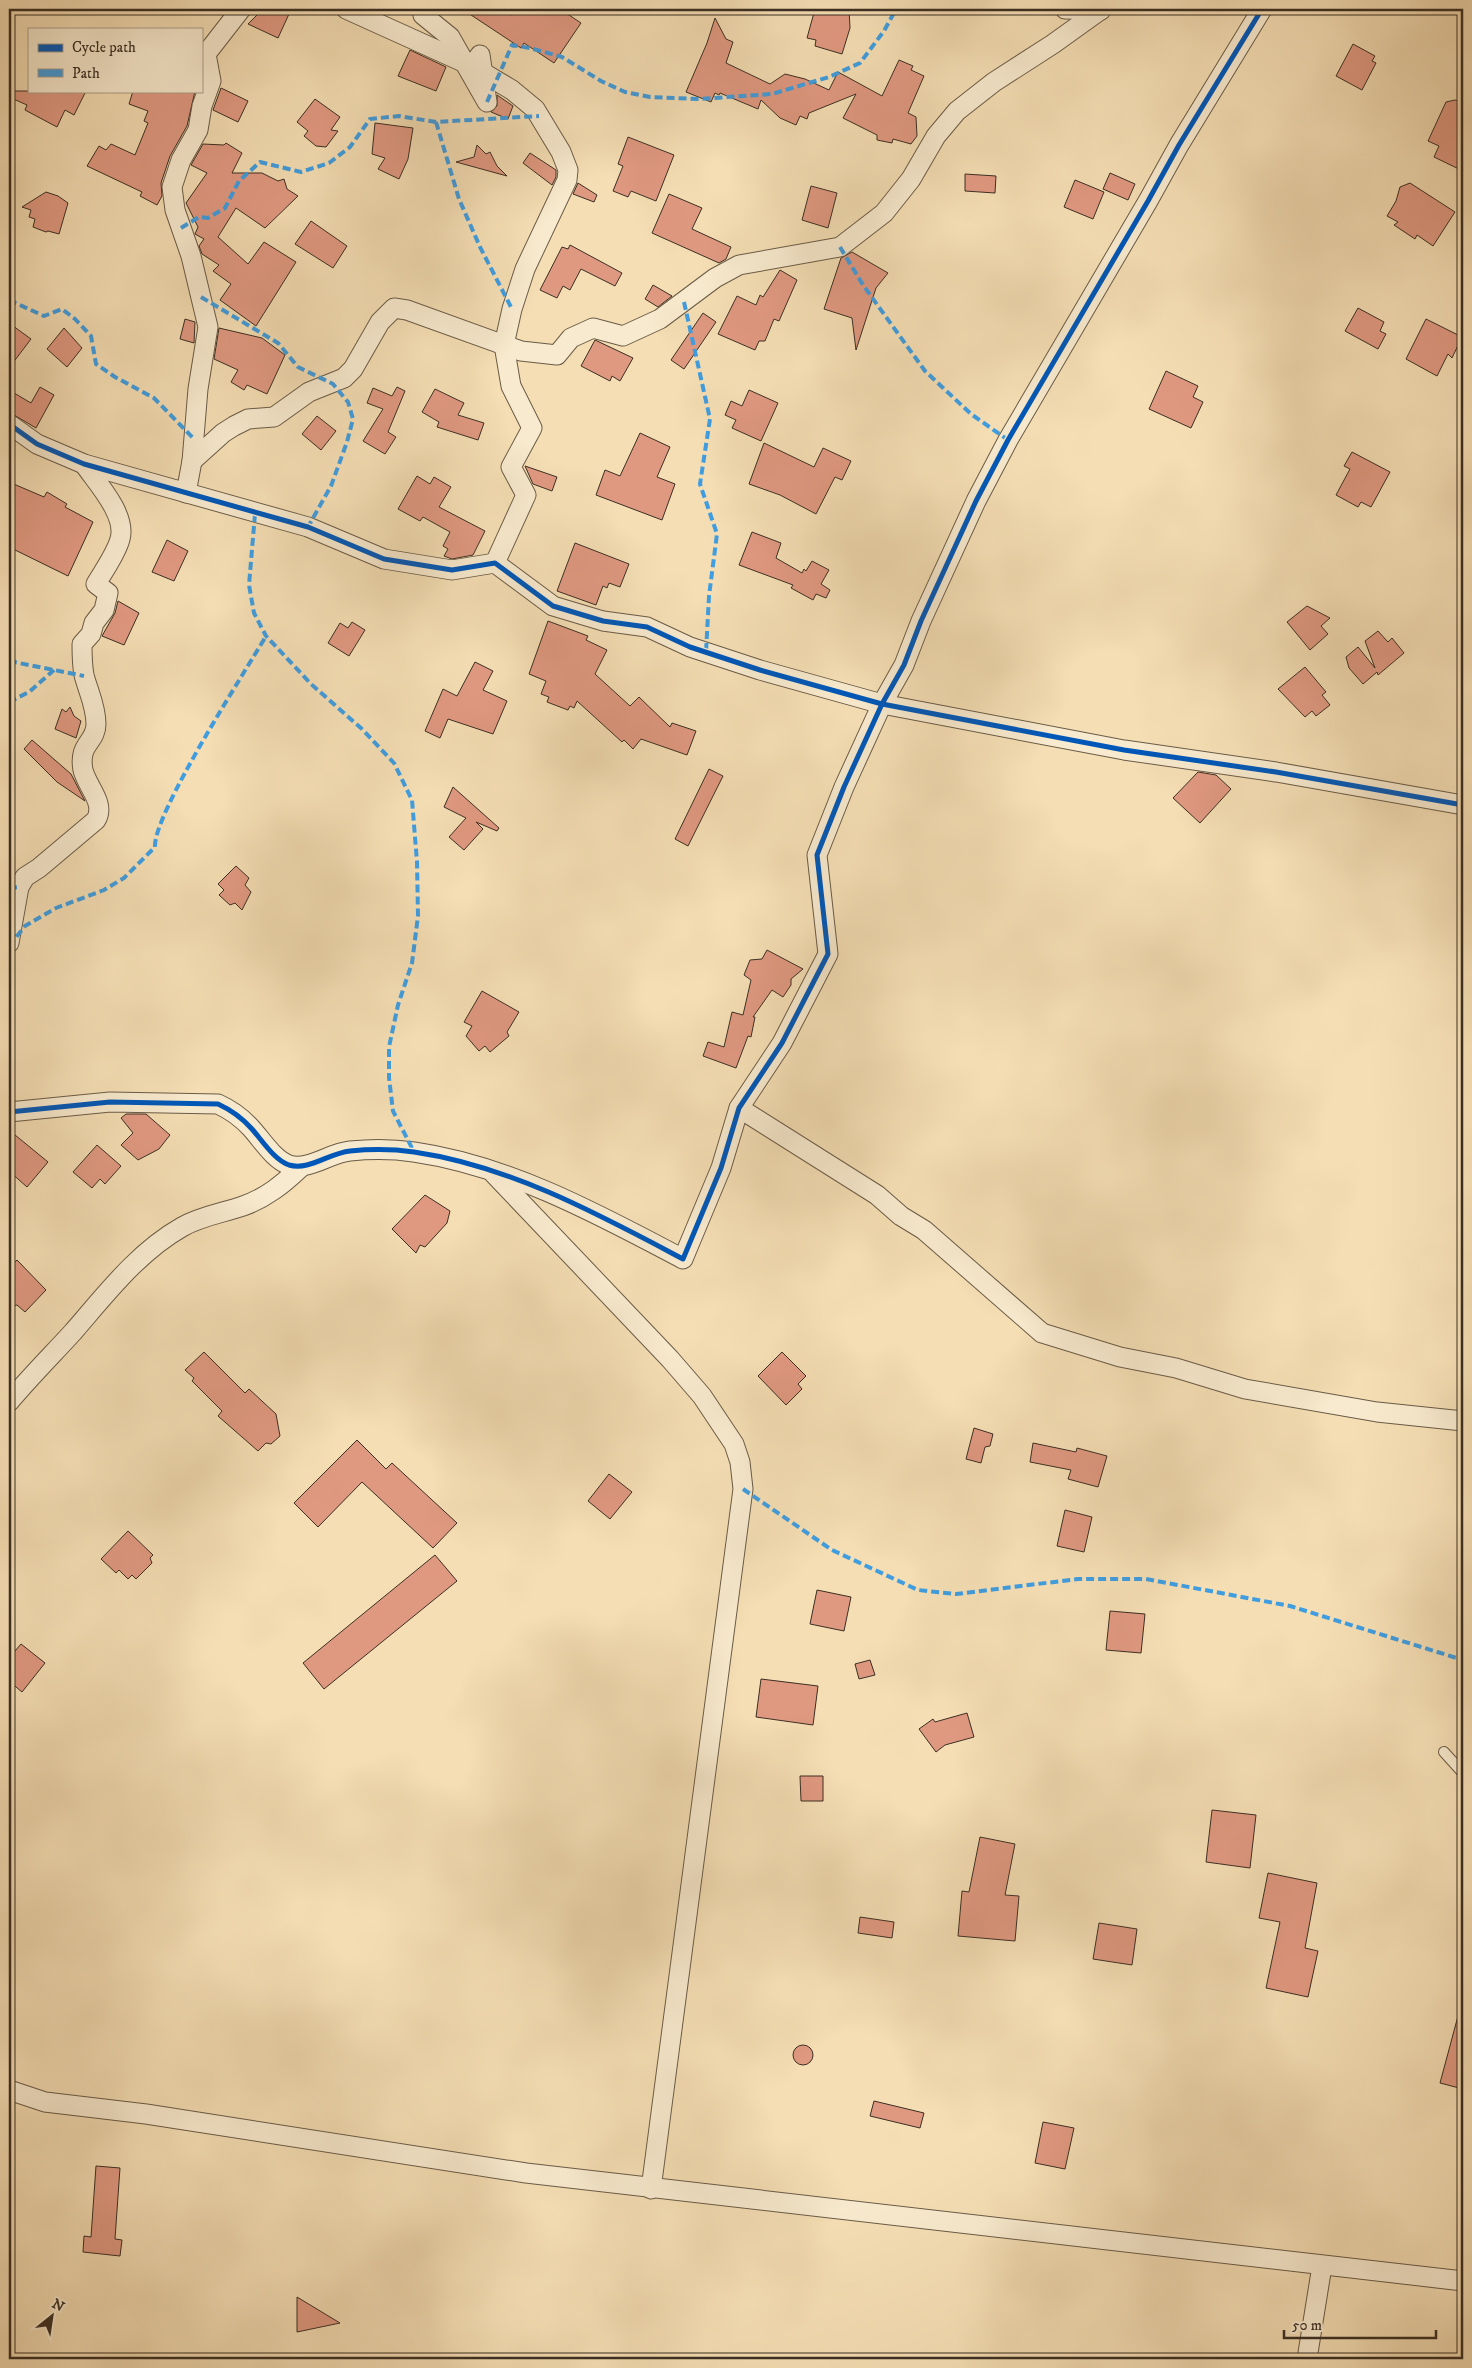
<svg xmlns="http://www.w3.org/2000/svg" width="1472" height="2368" font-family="'IM FELL DW Pica',serif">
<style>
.building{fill:#e09981;stroke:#3b2f23}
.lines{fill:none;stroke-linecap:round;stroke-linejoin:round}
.lane-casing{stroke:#6a5b47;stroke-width:12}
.street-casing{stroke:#6a5b47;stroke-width:21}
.lane{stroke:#f8eace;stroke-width:10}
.street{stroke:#f8eace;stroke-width:19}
.quiet{stroke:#3f9de0;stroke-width:4;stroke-dasharray:8 4;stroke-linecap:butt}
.cycleway-casing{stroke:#f8eace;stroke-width:8}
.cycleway{stroke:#0057b8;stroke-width:5}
</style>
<rect width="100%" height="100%" fill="#f5deb4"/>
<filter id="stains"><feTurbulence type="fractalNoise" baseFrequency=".004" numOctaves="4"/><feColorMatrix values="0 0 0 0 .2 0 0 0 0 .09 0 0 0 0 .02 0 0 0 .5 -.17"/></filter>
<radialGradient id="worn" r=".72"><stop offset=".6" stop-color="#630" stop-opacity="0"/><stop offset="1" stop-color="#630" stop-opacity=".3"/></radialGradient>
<g class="building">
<path d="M263,9H278L289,14L278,38L248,24Z"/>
<path d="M462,9H500L512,15L516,9H560L581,23L554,63L524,43L521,48Z"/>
<path d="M815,9H849L850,28L842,54L815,46L816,40L807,38Z"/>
<path d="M715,18L726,39L733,42L726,63L770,84L785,74L805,79L829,90L838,72L882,96L899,60L913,66L911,70L924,76L908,113L916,117L917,136L911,144L893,139L892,143L877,140V135L843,118L856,94L809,113L807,119L800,116L796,125L780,118L761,100L758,109L720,93L719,95L715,93L711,102L686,92L707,43Z"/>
<path d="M1353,44L1375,56L1372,61L1376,63L1362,90L1336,76Z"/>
<path d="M410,50L446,67L436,91L398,76Z"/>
<path d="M221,88L248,101L238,122L213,110Z"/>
<path d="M9,91H86L74,115L65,110L57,127L25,110L27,105L9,97Z"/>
<path d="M133,91H195L187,126L170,156L161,183L162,196L157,205L140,196L142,192L87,166L99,146L106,150L111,144L135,155L148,123L144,121L148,111L129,104Z"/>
<path d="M497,95L513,106L508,119L491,112L497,106Z"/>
<path d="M315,99L340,117L331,130L338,131L326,147L316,146L304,136L308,131L297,122Z"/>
<path d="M1455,100L1463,102V171L1434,157L1439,146L1428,141L1446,102Z"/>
<path d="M375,123L413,128L408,159L399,179L378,169L385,158L372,154Z"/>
<path d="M628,137L674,155L656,201L631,191L628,197L613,191L623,166L618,164Z"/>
<path d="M226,143L242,153L232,173H262L278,181L284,179L287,189L298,196L265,228L236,208L218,237L248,264L264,242L296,262L256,326L220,300L231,284L213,271L219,265L202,254L199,246L204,239L195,234L198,227L186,203L207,173L191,165L203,144L224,145Z"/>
<path d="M477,145L486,154L490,152L497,166L507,176L456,162L474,157Z"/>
<path d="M530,153L556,170V177L552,185L523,163Z"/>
<path d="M1110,173L1135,184L1128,200L1103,189Z"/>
<path d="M965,174L996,176L995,193L965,191Z"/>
<path d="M1075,180L1104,192L1093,219L1064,207Z"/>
<path d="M578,183L597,195L594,202L573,194Z"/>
<path d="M1410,183L1455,212L1433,246L1417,235L1415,239L1394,225L1398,222L1387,216L1396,201L1400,187Z"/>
<path d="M811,186L837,193L828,228L802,220Z"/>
<path d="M46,192L58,196L68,203L59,234L48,231L46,232L33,227L35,219L29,217L31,210L22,207Z"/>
<path d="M669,194L702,208L692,229L731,247L726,259L719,263L652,233Z"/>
<path d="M311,221L347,246L333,268L295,244Z"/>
<path d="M570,245L622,273L615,286L581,269L570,290L563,286L557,298L540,290L562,247L568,249Z"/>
<path d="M852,252L888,273L876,288L856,350L852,318L824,309L841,258Z"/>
<path d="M780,270L797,280L779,321L774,319L765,341H759L755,350L718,334L737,296L756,305L760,295L763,297Z"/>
<path d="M653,285L672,296L658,307L645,299Z"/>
<path d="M1358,308L1384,322L1380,331L1386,334L1378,349L1345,331Z"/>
<path d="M703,313L716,322L684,369L671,360Z"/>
<path d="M185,319L195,322L194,343L180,339Z"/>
<path d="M1426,319L1462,337L1452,358L1448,354L1437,376L1406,359Z"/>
<path d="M9,323L31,339L9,368Z"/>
<path d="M64,328L82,348L67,367L47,349Z"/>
<path d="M219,328L262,338L285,355L267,394L247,385L244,390L231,382L238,370L214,359Z"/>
<path d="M595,340L633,358L620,381L612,376L610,381L581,366Z"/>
<path d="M1166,371L1198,386L1193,397L1203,402L1191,428L1149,409Z"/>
<path d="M40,387L54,395L36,428L9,412V390L31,403Z"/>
<path d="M397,387L405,391L388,432L396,437L385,454L363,441L383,409L367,403L373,388L392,396Z"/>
<path d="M435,389L464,403L458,415L484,423L478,440L437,427L439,422L422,412Z"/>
<path d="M749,390L778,403L761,441L732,428L736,420L725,415L731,401L742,406Z"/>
<path d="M317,416L336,431L321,450L302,434Z"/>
<path d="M640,433L670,447L657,477L675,484L662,520L596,495L605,470L620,476Z"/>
<path d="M764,443L814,467L823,448L851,461L842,480L835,477L816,514L780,495L749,484Z"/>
<path d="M1352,452L1390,472L1371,507L1361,502L1358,507L1336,495L1350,469L1344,466Z"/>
<path d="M525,466L557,477L552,491L533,484Z"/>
<path d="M417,476L430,484L434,477L451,487L439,507L485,531L473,555L452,559L444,556L448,549L443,546L450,532L423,517L420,521L398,509Z"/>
<path d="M9,482L44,497L47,492L67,504L65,507L93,522L68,576L9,547Z"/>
<path d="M752,532L781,543L776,558L802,573L804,569L806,571L812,561L829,570L821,584L830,590L826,598L816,594L813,600L791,588L793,585L739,565Z"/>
<path d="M167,540L188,551L174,581L152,572Z"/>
<path d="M575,543L629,564L620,587L609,583L607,588L603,586L596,605L557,591Z"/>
<path d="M118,601L139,613L124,645L102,636L115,613Z"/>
<path d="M1307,606L1330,618L1321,626L1328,634L1310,650L1287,622Z"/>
<path d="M548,621L588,636L586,640L607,650L595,674L630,706L639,697L670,727L672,723L696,731L687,755L641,739L633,749L624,740L622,742L577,701L574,708L570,706L568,710L547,702L549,697L541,694L546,681L529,674Z"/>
<path d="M352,622L365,630L349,656L328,643L340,623L348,628Z"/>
<path d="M1378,631L1388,642L1392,638L1404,653L1378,675L1377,672L1363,684L1349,668L1346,657L1358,647L1375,668L1365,641Z"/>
<path d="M475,662L493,671L483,690L507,701L493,734L448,719L440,738L425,731L443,689L457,696Z"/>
<path d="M1305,667L1326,692L1322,695L1330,705L1316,716L1312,711L1305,717L1278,689Z"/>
<path d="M70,707L74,716L81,721L76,738L55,729L62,709L66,712Z"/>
<path d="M32,740L71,774L85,801L57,782L24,749Z"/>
<path d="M709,769L723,776L688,846L675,839Z"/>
<path d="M1198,772L1216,775L1231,789L1200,823L1173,798Z"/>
<path d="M453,787L499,828L497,831L476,822L483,829L464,850L449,837L466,818L444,807Z"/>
<path d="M236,866L249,878L245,885L251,892L242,910L235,903L230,905L219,895L224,890L218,884Z"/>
<path d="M767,950L803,969L791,979V985L783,997L772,990L753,1017H755L751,1037L748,1036L736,1068L703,1056L708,1042L724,1047L732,1012L743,1015L751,980L744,975L750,960L762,959Z"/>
<path d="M482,991L519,1012L507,1032L509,1036L490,1052L485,1046L479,1051L466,1036L472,1026L464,1022Z"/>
<path d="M126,1114H146L170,1135L159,1149L138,1160L121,1145L133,1133L121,1118Z"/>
<path d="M9,1130L48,1162L27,1187L9,1171Z"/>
<path d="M97,1145L121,1166L105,1184L100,1179L92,1188L73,1172Z"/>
<path d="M425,1195L450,1211L447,1223L425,1247L420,1245L416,1253L392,1229Z"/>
<path d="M17,1260L46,1290L25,1312L17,1305L9,1307V1268Z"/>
<path d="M204,1352L245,1393L249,1389L276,1414L280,1436L271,1444L266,1443L258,1451L218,1416L222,1411L192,1381L194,1378L185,1370Z"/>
<path d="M782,1352L806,1376L798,1384L802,1389L786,1405L758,1376Z"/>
<path d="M974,1428L993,1434L990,1446L985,1447L981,1463L966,1459Z"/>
<path d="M357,1440L386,1469L392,1463L457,1523L433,1548L362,1482L318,1527L294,1503Z"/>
<path d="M1033,1443L1076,1452L1077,1448L1107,1456L1098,1487L1068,1479L1071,1470L1030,1462Z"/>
<path d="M609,1474L632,1492L610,1519L588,1501Z"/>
<path d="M1065,1510L1092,1517L1084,1552L1057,1546Z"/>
<path d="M128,1531L153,1555L150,1558L152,1563L136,1579L132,1575L128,1579L119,1570L116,1573L101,1559Z"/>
<path d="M435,1555L457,1581L324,1689L303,1663Z"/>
<path d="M817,1590L851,1597L844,1631L810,1624Z"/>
<path d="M1110,1611L1145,1614L1141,1653L1106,1650Z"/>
<path d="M21,1644L45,1663L22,1692L9,1681V1658Z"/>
<path d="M870,1660L875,1675L859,1679L855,1664Z"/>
<path d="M761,1679L818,1686L813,1725L756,1717Z"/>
<path d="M967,1713L974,1737L945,1745L936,1752L919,1729L933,1719L935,1722Z"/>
<path d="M800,1776H823V1801H801Z"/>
<path d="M1212,1810L1256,1815L1250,1868L1206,1862Z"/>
<path d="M980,1837L1015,1844L1005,1895L1019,1896L1015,1941L958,1936L962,1891L969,1892Z"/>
<path d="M1268,1873L1317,1883L1305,1948L1318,1951L1308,1997L1266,1988L1280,1922L1259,1918Z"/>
<path d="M860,1917L894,1922L892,1938L858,1933Z"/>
<path d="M1099,1923L1137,1929L1132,1965L1093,1959Z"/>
<path d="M1458,2016L1463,2017V2089L1440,2083Z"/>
<circle cx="803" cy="2055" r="10"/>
<path d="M874,2101L924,2113L920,2128L870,2116Z"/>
<path d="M1043,2122L1074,2128L1065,2169L1035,2163Z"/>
<path d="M96,2166L120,2168L115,2239L122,2240L120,2256L83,2252L84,2236L91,2237Z"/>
<path d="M297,2297L340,2323L297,2332Z"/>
</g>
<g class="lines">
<g class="lane-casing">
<path id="lane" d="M1444,1752L1463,1773"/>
</g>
<g class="street-casing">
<g id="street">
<path d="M346,9L472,66L512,90L535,109L561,152L568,170L567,180L525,269L512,309L504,345L511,386L532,428L511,467L526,495L495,563"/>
<path d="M424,9L423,15L450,37L487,102L480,55L472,66"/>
<path d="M1065,9L1101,10"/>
<path d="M9,424L37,444L84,464L308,527L384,559L452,570L495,563L553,606L603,621L647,627L690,647L760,670L882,704L1124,750L1276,772L1463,805"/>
<path d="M192,461L223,433L234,426L248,419L274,417L309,392L344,378L353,369L380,322L394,308L407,310L521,351L557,355L571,338L593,328L623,336L660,319L715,278L739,265L840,247L884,213L911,179L936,136L957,111L994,82L1053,44L1099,11"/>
<path d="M186,493L192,461L198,389L208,327L191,256L175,210L172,187L181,160L198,130L202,106L211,81L206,54L241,9"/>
<path d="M9,943L19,887L25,877L39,868L96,820C106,803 87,787 83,770C78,743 96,743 96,724C96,706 88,691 84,675C82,664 82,654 82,644L91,634L94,623L104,610L108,593L96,584C104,570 116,554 120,539C127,515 97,483 84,464"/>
<path d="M739,1108L877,1195L901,1216L924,1230L1042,1333L1120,1357L1176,1368L1245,1389L1377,1412L1463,1421"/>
<path d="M9,1112L110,1102L218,1104C231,1110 242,1118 251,1128C262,1140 274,1160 289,1165C309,1171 329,1153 350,1151C370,1149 393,1149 414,1152C510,1166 598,1214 683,1259L721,1168L739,1108L782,1043L828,954L817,855L844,787L882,704L904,665L921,621L976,501L1008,440L1148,201L1179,145L1262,9"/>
<path d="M494,1174L670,1359L702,1396L734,1444L740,1462L743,1489L651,2189"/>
<path d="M9,1402C29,1378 52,1355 73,1332C106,1294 138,1252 182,1227C201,1216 223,1213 243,1206C266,1198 283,1184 300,1168"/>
<path d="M9,2090L45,2102L146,2114L526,2173L1463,2281"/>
<path d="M1307,2359L1322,2266"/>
</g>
</g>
<use href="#lane" class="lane"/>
<use href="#street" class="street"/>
<g class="quiet">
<path d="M487,102L512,45L530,48L562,57L601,81L625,92L650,97L699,99L772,94L829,77L860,63L884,31L896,9"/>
<path d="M436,122L459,199L480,247L512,309"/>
<path d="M181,228L199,217L208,218L225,208L239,181L260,162L301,172L329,163L350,147L370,119L399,116L436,122L539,116"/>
<path d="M840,247L863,285L925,371L971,414L1008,440"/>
<path d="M201,297L278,343L298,367L333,384L348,402L353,419L347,442L331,486L308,527"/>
<path d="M9,300L44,316L62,309L75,319L91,336L96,364L115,377L154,398L194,439"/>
<path d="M684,302L710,419L700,484L717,534L709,596L706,652"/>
<path d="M255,514L249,585L254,613L266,636L311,684L362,729L394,763L412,800L417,862L418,916L412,963L398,1005L389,1047V1078L393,1111L414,1152"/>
<path d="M9,661L84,676"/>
<path d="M9,702L29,692L54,670"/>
<path d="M9,888L19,887"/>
<path d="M9,946L25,926L56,908L104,890L124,878L155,847C153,814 245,672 266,636"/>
<path d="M743,1489L832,1550L918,1590L956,1594L1078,1579H1146L1290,1606L1463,1660"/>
</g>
<g class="cycleway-casing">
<g id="cycleway">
<path d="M9,424L37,444L84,464L308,527L384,559L452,570L495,563L553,606L603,621L647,627L690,647L760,670L882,704L1124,750L1276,772L1463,805"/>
<path d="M9,1112L110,1102L218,1104C231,1110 242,1118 251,1128C262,1140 274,1160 289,1165C309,1171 329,1153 350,1151C370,1149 393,1149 414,1152C510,1166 598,1214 683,1259L721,1168L739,1108L782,1043L828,954L817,855L844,787L882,704L904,665L921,621L976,501L1008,440L1148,201L1179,145L1262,9"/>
</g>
</g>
<use href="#cycleway" class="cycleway"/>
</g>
<rect width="1472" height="2368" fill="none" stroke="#f5deb4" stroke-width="30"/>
<rect x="10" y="10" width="1452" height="2348" fill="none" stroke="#3b2f23" stroke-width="2.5"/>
<rect x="15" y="15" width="1442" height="2338" fill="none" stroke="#3b2f23"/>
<rect x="28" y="28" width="175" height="65" fill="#f8eace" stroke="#ac9f8a"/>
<rect x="38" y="44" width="25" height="8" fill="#0057b8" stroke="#ac9f8a"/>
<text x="72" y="52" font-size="15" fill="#3b2f23">Cycle path</text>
<rect x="38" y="69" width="25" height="8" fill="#3f9de0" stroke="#ac9f8a"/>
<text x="72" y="78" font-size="15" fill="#3b2f23">Path</text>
<g transform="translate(52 2316) rotate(30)" stroke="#f8eace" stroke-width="4" paint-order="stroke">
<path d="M0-4L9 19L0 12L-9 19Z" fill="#3b2f23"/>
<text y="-8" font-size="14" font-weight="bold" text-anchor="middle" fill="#3b2f23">N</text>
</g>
<path d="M1284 2330v8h152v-8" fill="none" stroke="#3b2f23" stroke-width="2.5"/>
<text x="1292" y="2330" font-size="15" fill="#3b2f23" stroke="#f8eace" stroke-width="4" paint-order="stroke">50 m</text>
<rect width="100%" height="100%" filter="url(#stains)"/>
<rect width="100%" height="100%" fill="url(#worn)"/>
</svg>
